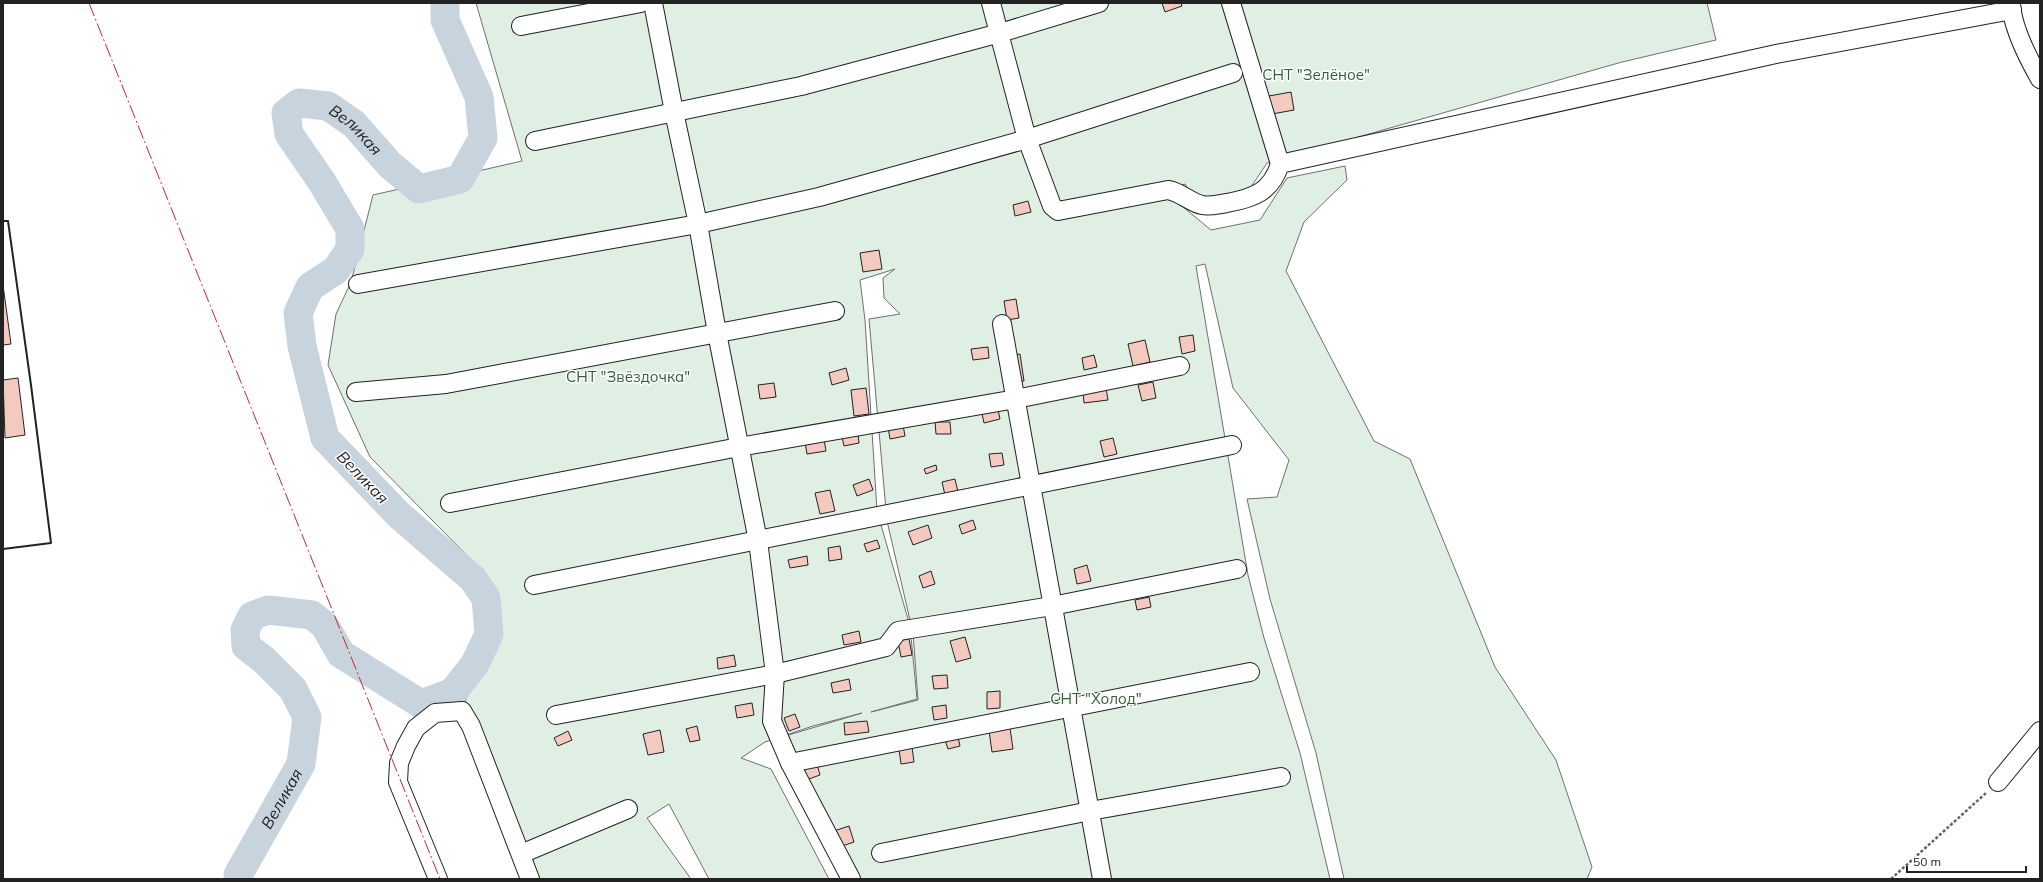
<svg xmlns="http://www.w3.org/2000/svg" width="2043" height="882" font-family="Mulish,sans-serif">
<style>
.green{fill:#e0efe3;stroke:#6f6f6f;fill-rule:evenodd}
.lines{fill:none;stroke-linecap:round;stroke-linejoin:round}
.river{stroke:#c7d3dd;stroke-width:29}
.building{fill:#f3c9c0;stroke:#222}
.minor-casing{stroke:#222;stroke-width:20}
.path{stroke:#646464;stroke-width:2.5;stroke-dasharray:3 2;stroke-linecap:butt}
.minor{stroke:#fff;stroke-width:18}
.wall{stroke:#222;stroke-width:2}
.power{stroke:#c62828;stroke-width:1;stroke-dasharray:14 3 2 3;stroke-linecap:butt}
.labels{text-anchor:middle;stroke-width:3;stroke-linejoin:round;paint-order:stroke}
.park-label{font-size:15px;fill:#2f5e38;stroke:#fff}
.water-label{font-size:16px;font-style:italic;fill:#222;stroke:#fff}
</style>
<rect width="100%" height="100%" fill="#fff"/>
<path class="green" d="M476,3H1707L1716,40L1622,62L1267,163L1249,190L1194,200L1185,184L1105,208L1171,197L1211,230L1260,220L1287,178L1345,166L1347,180L1304,222L1286,271L1374,441L1410,459L1495,667L1556,760L1592,867L1587,879H1344L1316,753L1270,599L1247,499L1277,497L1289,460L1233,388L1205,264L1196,266L1248,575L1264,638L1300,753L1330,879H858L782,737L862,713L813,726L765,742L741,758L771,769L829,879H709L669,804L647,818L691,879H540L482,732L465,701L498,625L490,579L370,457L328,365L336,314L351,282L373,195L522,161ZM895,269L883,278L884,298L900,314L869,319L887,521L913,633L918,700L871,712L917,699L910,626L877,511L865,320L860,280Z"/>
<g class="lines">
<path class="river" id="s1" d="M239,879L238,875L301,764L307,717L293,689L264,660L246,646L245,630L252,616L268,610L312,615L325,626L341,654L421,704L453,692L475,664L489,634L486,598L473,579L399,515L325,438L302,346L298,313L310,287L336,270L350,249V229L322,182L289,134L286,113L299,103L328,106L354,124L390,165L419,189L460,179L483,138L479,97L445,20V3"/>
</g>
<g class="building">
<path d="M1162,3H1181L1182,6L1165,12Z"/>
<path d="M1291,92L1294,110L1272,114L1269,96Z"/>
<path d="M1028,201L1031,212L1015,216L1013,205Z"/>
<path d="M879,250L882,269L863,272L860,253Z"/>
<path d="M3,285L11,344L3,345Z"/>
<path d="M1016,299L1019,318L1007,320L1004,301Z"/>
<path d="M1193,335L1195,351L1182,354L1179,337Z"/>
<path d="M1145,340L1150,362L1133,366L1128,344Z"/>
<path d="M988,347L989,358L973,360L971,349Z"/>
<path d="M1020,354L1024,381L1016,382L1013,355Z"/>
<path d="M1094,355L1097,367L1084,370L1082,358Z"/>
<path d="M846,368L849,380L832,385L829,373Z"/>
<path d="M18,378L25,435L5,438L3,380Z"/>
<path d="M1153,382L1156,398L1142,401L1138,385Z"/>
<path d="M774,383L776,397L760,399L758,385Z"/>
<path d="M866,388L869,414L854,416L851,390Z"/>
<path d="M1106,388L1108,400L1084,403L1083,391Z"/>
<path d="M997,405L1000,419L984,423L981,409Z"/>
<path d="M935,422H950L951,434H936Z"/>
<path d="M903,425L905,436L890,439L888,427Z"/>
<path d="M858,434L859,443L844,446L842,437Z"/>
<path d="M1113,438L1117,454L1104,457L1100,441Z"/>
<path d="M824,439L826,451L807,454L805,442Z"/>
<path d="M1002,453L1004,465L991,467L989,454Z"/>
<path d="M936,465L937,470L926,474L924,469Z"/>
<path d="M869,479L873,490L857,496L853,485Z"/>
<path d="M955,479L958,492L945,495L942,482Z"/>
<path d="M830,490L835,511L820,514L815,493Z"/>
<path d="M973,520L976,529L962,534L959,525Z"/>
<path d="M928,525L932,538L913,545L908,532Z"/>
<path d="M877,540L880,548L867,552L864,544Z"/>
<path d="M840,546L842,559L829,561L828,548Z"/>
<path d="M807,556L808,565L790,568L788,560Z"/>
<path d="M1087,565L1091,581L1077,584L1074,569Z"/>
<path d="M931,571L935,584L923,588L919,576Z"/>
<path d="M1149,597L1151,607L1137,610L1135,600Z"/>
<path d="M859,631L861,642L844,645L842,635Z"/>
<path d="M965,637L971,658L956,662L950,641Z"/>
<path d="M909,639L912,655L901,657L898,641Z"/>
<path d="M734,655L736,666L718,669L717,658Z"/>
<path d="M947,675L948,688L934,689L932,676Z"/>
<path d="M849,679L851,690L833,693L831,683Z"/>
<path d="M1000,691V708L987,709V692Z"/>
<path d="M752,703L754,715L737,718L735,706Z"/>
<path d="M946,705L947,718L934,720L932,707Z"/>
<path d="M795,714L800,727L789,731L784,718Z"/>
<path d="M867,721L869,732L845,735L844,723Z"/>
<path d="M697,726L700,740L690,742L686,729Z"/>
<path d="M1010,728L1013,749L992,752L989,731Z"/>
<path d="M660,730L664,752L648,755L643,734Z"/>
<path d="M568,731L572,740L558,746L554,738Z"/>
<path d="M958,737L960,746L948,749L945,740Z"/>
<path d="M912,747L914,762L901,764L899,749Z"/>
<path d="M817,764L820,775L806,780L802,769Z"/>
<path d="M849,826L854,842L839,847L834,831Z"/>
</g>
<g class="lines">
<g class="minor-casing">
<g id="minor">
<path d="M653,3L674,112L698,224L717,333L758,541L775,674L772,721L790,763L851,879"/>
<path d="M991,3L1027,139L1052,206L1058,211L1168,190C1181,192 1189,202 1202,205C1210,207 1219,204 1227,203C1254,198 1271,192 1280,164L1776,54L2012,10"/>
<path d="M1231,3L1280,164"/>
<path d="M2011,3C2012,27 2028,58 2040,79"/>
<path d="M521,26L641,3"/>
<path d="M535,141L801,86L1000,33L1099,3"/>
<path d="M358,284L698,224L819,197L1027,139L1233,73"/>
<path d="M1002,324L1102,879"/>
<path d="M356,392L446,384L835,311"/>
<path d="M450,503L739,447L1016,399L1180,366"/>
<path d="M534,585L1232,445"/>
<path d="M556,715L775,674L886,647L898,631L1052,606L1237,569"/>
<path d="M790,763L1250,672"/>
<path d="M1998,782L2040,731"/>
<path d="M881,853L1090,811L1281,777"/>
<path d="M521,854L628,809"/>
<path d="M438,879L398,782L399,763L406,746L416,728L435,713L462,711L471,726L530,879"/>
</g>
</g>
<path class="path" d="M1891,879L1986,793"/>
<use href="#minor" class="minor"/>
<path class="wall" d="M3,221H8L31,385L51,543L3,549"/>
<path class="power" d="M89,3L440,879"/>
</g>
<g class="labels">
<g class="park-label">
<text x="1316" y="80">СНТ "Зелёное"</text>
<text x="628" y="382">СНТ "Звёздочка"</text>
<text x="1096" y="704">СНТ "Холод"</text>
</g>
<g class="water-label">
<text dy="6" stroke="none"><textPath href="#s1" startOffset="1327">Великая</textPath></text>
<text transform="translate(363 477) rotate(46)" y="6">Великая</text>
<text dy="6" stroke="none"><textPath href="#s1" startOffset="92">Великая</textPath></text>
</g>
</g>
<rect width="2043" height="882" fill="none" stroke="#222222" stroke-width="8"/>
<path d="M1907 866v6h119v-6" fill="none" stroke="#222222" stroke-width="2"/>
<text x="1913" y="866" font-size="12" fill="#222222" stroke="#ffffff" stroke-width="3" paint-order="stroke">50 m</text>
</svg>
